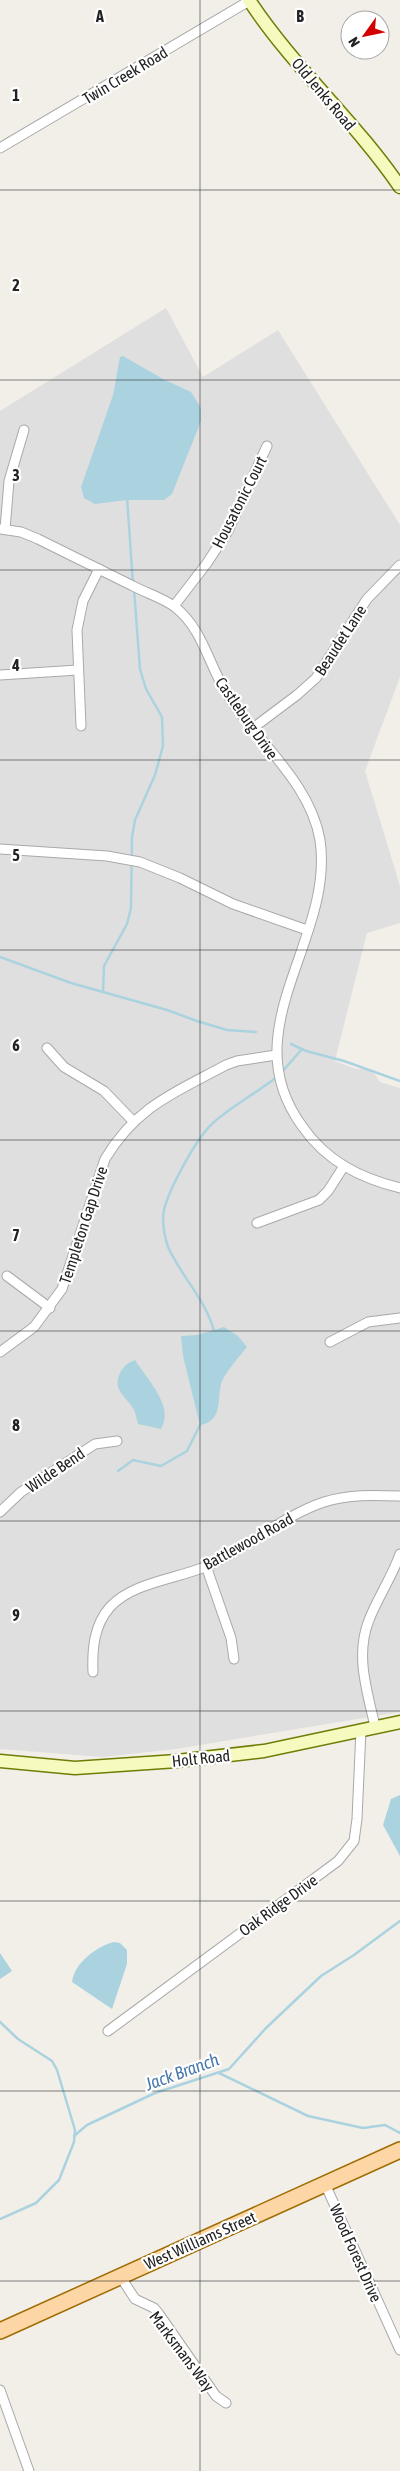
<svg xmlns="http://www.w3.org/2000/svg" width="400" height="2471" font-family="'Asap Condensed',sans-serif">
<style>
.residential{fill:#e0dfdf}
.water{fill:#aad3df}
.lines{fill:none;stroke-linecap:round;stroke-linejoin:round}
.stream{stroke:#aad3df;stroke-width:2.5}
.street-casing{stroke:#a9a9a9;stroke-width:11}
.secondary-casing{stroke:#707d05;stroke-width:15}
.primary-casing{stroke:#a06b00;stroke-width:18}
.street{stroke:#fff;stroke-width:9}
.secondary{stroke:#f7fabf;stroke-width:12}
.primary{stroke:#fcd6a4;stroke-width:15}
.grid{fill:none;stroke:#222;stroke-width:1;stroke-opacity:0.55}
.labels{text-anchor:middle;stroke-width:4.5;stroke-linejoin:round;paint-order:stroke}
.street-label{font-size:16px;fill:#222;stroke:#fff}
.water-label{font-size:18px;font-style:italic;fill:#4a7aab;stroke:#fff}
.grid-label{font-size:16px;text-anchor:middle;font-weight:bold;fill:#222;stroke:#fff;stroke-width:4.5;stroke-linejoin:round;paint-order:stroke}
</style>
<rect width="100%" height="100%" fill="#f2efe9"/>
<path class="residential" d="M166,308L203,377L278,330L400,525V677L365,771L400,886V923L367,933L335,1061L356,1069H371L380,1082L400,1088V1712L176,1749L102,1757L0,1749V411Z"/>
<g class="water">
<path d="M123,356L163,379L191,392L201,408V421L172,494L164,500H127L95,504L84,498L81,487L113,395L120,357Z"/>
<path d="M224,1327L238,1336L247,1347C239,1357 229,1368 223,1379C215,1394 226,1421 200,1425L183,1356L181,1336L197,1335Z"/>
<path d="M135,1360C147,1379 175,1407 161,1429L138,1424C136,1418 136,1413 133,1408C125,1396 112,1389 120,1373C124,1366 127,1363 135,1360Z"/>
<path d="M400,1795V1856L383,1825L391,1799Z"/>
<path d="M114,1942L120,1943L127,1950V1964L112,2009L72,1982C74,1963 97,1946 114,1942Z"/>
<path d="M0,1953L12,1971L0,1979Z"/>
</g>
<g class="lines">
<g class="stream">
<path d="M127,497L133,584"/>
<path d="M0,957L71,983L167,1010L197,1021L227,1030L256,1032"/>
<path d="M103,992L104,966L127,924L131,908L132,837L135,820L155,775L163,746L162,717L146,689L140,669L134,589"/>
<path d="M291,1044L306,1051L344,1061L400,1081"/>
<path d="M282,1072L302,1049"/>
<path d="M214,1331C206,1300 181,1276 168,1247C165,1238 163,1226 163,1217C164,1196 197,1137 213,1123C233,1105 257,1093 278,1076"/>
<path d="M118,1471L133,1460L161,1466L187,1451L201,1423"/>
<path d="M0,2022L18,2039L52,2061L57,2070L75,2130L74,2142L59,2180L36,2203L0,2219"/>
<path d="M219,2073L308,2116L363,2128L385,2125L400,2133"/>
<path d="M74,2136L87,2125L155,2093L229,2069L266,2028L321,1976L354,1955L400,1921"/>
</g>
<g class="street-casing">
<g id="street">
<path d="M0,148L249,1"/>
<path d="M0,529L21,532L38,539C70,555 101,570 133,586C146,593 163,598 175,607C203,629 209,666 227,694C257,742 310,782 320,840C335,940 231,1029 302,1126C326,1161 360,1178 400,1188"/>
<path d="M5,529L9,481L24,430"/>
<path d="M174,606L207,563L228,531L267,446"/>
<path d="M0,675L78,670"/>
<path d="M81,726L77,630L83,601L99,569"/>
<path d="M253,728L297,695L316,678L367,599L400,565"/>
<path d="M0,849L107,856L140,862L180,878L233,904L307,930"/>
<path d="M47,1048L64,1067L104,1091L133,1121"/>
<path d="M257,1223L319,1200L328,1191L344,1166"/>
<path d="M7,1276L50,1308"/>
<path d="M330,1342L368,1322L400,1318"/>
<path d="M0,1352L34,1327L62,1289L105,1159C137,1106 174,1093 226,1065L237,1061L276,1055"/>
<path d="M0,1512L21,1492L95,1444L117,1441"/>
<path d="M206,1566L231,1638L234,1659"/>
<path d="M93,1672C92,1649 94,1625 110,1607C133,1582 177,1579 207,1566C248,1548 282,1516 324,1502C349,1494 374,1495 400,1496"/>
<path d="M375,1726C367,1691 355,1655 369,1620C378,1597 392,1577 400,1554"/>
<path d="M108,2031L338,1861L354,1841L357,1819L361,1730"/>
<path d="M325,2184L400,2350"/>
<path d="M120,2276L135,2299L154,2308L159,2314L216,2396L226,2403"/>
<path d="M0,2390L29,2471"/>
</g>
</g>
<g class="secondary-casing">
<g id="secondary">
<path d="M249,0C293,67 355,121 400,187"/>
<path d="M0,1761L75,1768L177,1761L264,1751L400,1722"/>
</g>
</g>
<g class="primary-casing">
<path id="primary" d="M0,2331L400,2150"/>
</g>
<use href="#street" class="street"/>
<use href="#secondary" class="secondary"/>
<use href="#primary" class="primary"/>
</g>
<path class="grid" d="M200,0V2471M0,190H400M0,380H400M0,570H400M0,760H400M0,950H400M0,1140H400M0,1331H400M0,1521H400M0,1711H400M0,1901H400M0,2091H400M0,2281H400"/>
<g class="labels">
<g class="street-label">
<text transform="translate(125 75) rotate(-31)" y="6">Twin Creek Road</text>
<text transform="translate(324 94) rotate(50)" y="6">Old Jenks Road</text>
<text transform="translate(239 502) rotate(-63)" y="6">Housatonic Court</text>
<text transform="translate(340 640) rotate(-57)" y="6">Beaudet Lane</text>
<text transform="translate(247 718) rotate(55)" y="6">Castleburg Drive</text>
<text transform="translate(83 1225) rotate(-72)" y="6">Templeton Gap Drive</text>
<text transform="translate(55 1470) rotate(-34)" y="6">Wilde Bend</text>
<text transform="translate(248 1541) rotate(-29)" y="6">Battlewood Road</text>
<text transform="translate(201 1758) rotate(-6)" y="6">Holt Road</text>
<text transform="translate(278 1905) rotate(-36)" y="6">Oak Ridge Drive</text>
<text transform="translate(200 2240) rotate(-24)" y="6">West Williams Street</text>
<text transform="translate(356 2253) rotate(66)" y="6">Wood Forest Drive</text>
<text transform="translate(182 2351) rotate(53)" y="6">Marksmans Way</text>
</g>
<g class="water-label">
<text transform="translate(182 2072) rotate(-20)" y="6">Jack Branch</text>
</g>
</g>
<g class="grid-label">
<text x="100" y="22">A</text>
<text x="300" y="22">B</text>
<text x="16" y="101">1</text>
<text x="16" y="291">2</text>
<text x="16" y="481">3</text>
<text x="16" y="671">4</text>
<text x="16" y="861">5</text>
<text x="16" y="1051">6</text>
<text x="16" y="1241">7</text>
<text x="16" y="1431">8</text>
<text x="16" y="1621">9</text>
</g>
<g transform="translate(365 35) rotate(237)"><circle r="24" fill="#ffffff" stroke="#a7a7a7"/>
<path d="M0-4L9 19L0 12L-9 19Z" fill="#d40000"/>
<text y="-8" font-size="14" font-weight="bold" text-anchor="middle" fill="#222222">N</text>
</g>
</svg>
